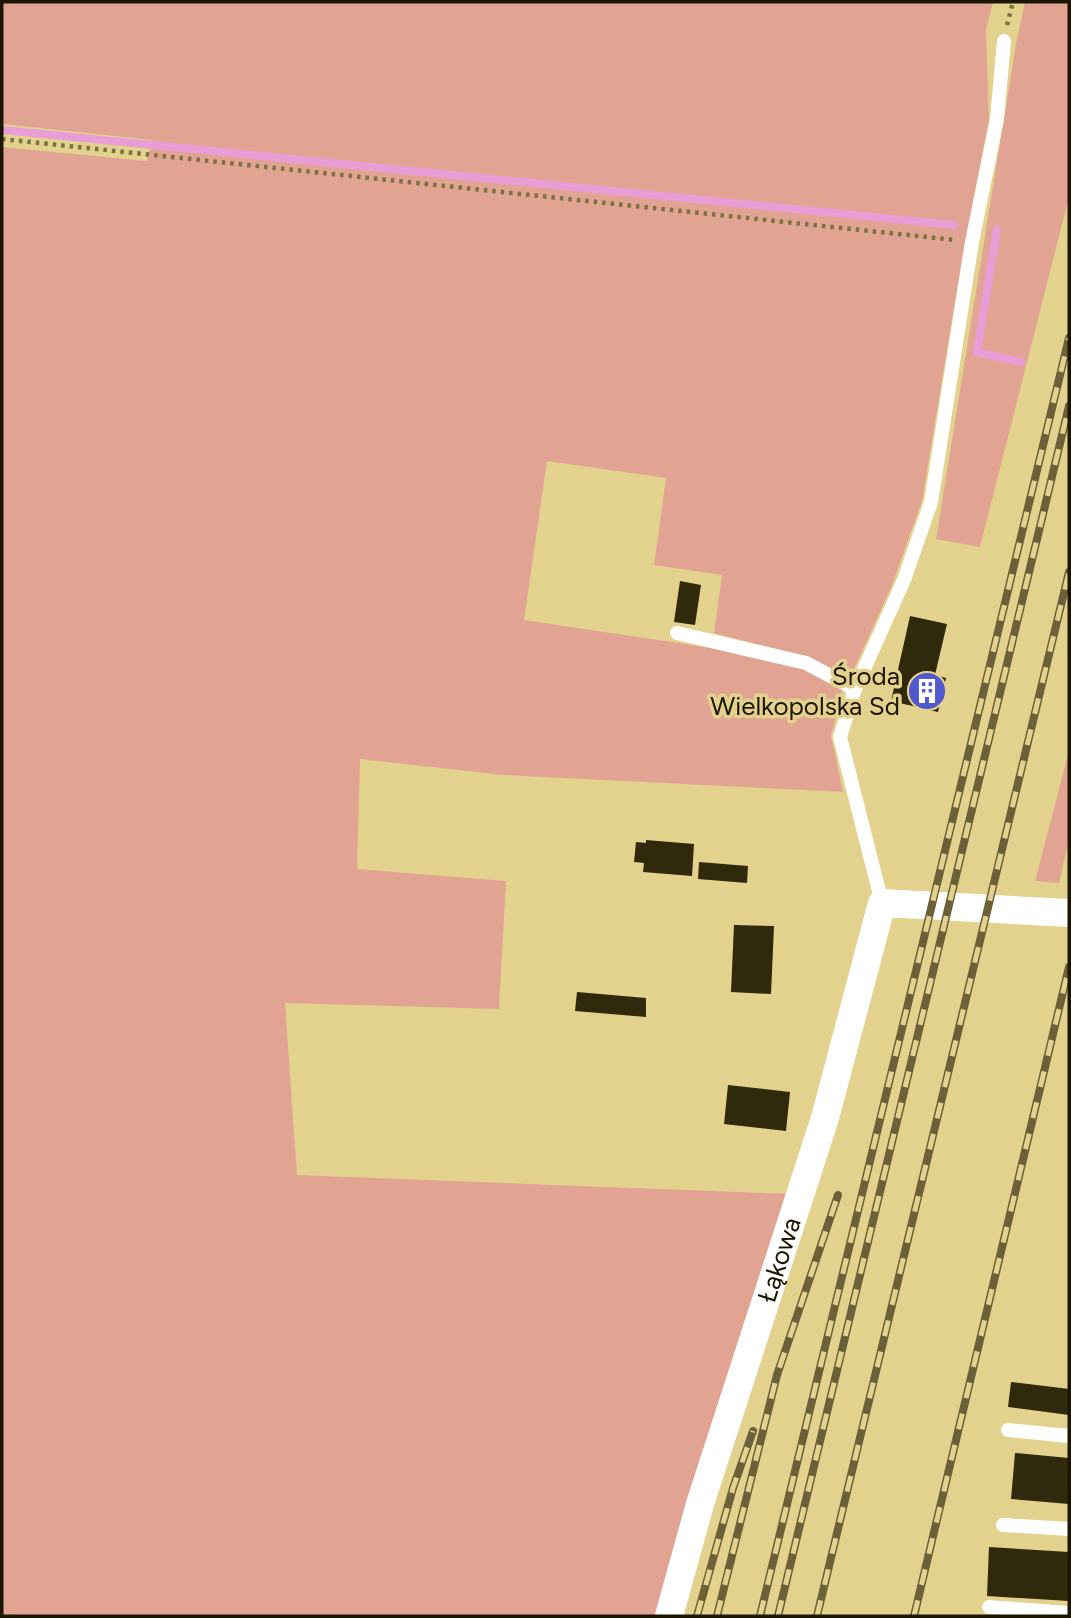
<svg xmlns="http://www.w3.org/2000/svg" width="1071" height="1618" font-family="Figtree,sans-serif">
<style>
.green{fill:#e1a493}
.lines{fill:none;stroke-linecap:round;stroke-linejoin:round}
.stream{stroke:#e89dd6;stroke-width:8}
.building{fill:#30290b}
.path{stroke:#7c7144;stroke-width:4.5;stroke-dasharray:3.5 5;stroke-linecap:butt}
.lane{stroke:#fff;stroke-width:14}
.street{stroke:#fff;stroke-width:28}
.rail-casing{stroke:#6b6038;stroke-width:8}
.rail{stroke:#e3d28d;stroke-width:5;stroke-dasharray:16;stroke-linecap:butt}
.labels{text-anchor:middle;stroke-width:7;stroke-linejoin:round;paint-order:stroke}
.poi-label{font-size:26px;fill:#1c1500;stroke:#e3d28d;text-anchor:end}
.street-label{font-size:26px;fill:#1c1500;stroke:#e3d28d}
</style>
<rect width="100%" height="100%" fill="#e3d28d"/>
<g class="green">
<path d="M2,2H993L986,30L989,120L963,253L922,501L892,585L850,678L810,658L714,633L722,575L654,565L666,478L547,461L524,620L712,648L805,669L843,689L831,736L843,792L504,775L360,759L357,869L506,881L499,1009L285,1003L297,1175L790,1194L660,1616H2V147L147,161L152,140L2,124Z"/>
<path d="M1025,2H1069V197L980,547L936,539L1016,44Z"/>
<path d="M1069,751V839L1059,883L1035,881Z"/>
</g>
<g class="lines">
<g class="stream">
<path d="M2,130L954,225"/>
<path d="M997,229L977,352L1021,362"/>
</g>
</g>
<g class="building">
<path d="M680,581L701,585L695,625L674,622Z"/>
<path d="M910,616L947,624L935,675L946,678L938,712L891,701Z"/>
<path d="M646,840L694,844L692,876L643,872L644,863L634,862L636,842L646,843Z"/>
<path d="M699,862L748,866L747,883L698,879Z"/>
<path d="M734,925L774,926L771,994L731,992Z"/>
<path d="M577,992L646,998V1017L575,1011Z"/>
<path d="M728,1085L790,1092L786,1131L724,1124Z"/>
<path d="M1011,1382L1069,1389V1415L1008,1407Z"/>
<path d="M1015,1453L1069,1458V1504L1011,1499Z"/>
<path d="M989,1547L1069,1552V1601L987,1596Z"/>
</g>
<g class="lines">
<g class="path">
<path d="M1007,25L1013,2"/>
<path d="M2,139L955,240"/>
</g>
<g class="lane">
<path d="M677,633L806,663L855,689"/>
<path d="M882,903L840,737L855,689L904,580L931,502L972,242L997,119L1004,41"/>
<path d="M1008,1430L1069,1436"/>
<path d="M1003,1525L1069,1529"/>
<path d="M989,1607L1069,1613"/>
</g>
<path class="street" id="s1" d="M669,1616L700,1504L825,1118L882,903L1069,913"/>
<g class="rail-casing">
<g id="rail">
<path d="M697,1616L733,1488L753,1431"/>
<path d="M717,1616L777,1375L838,1195"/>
<path d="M760,1616L1069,338"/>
<path d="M778,1616L1069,406"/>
<path d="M817,1616L1069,572"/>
<path d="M914,1616L1069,967"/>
</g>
</g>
<use href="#rail" class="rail"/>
</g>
<defs>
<g id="building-disc" transform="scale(2.0125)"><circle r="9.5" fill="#5259cf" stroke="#e3d28d"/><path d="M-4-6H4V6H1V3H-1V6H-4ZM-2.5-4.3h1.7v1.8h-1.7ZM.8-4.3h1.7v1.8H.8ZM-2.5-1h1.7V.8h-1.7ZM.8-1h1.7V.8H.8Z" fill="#fff"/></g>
</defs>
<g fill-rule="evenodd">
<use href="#building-disc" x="927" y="691"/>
</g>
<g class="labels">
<g class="poi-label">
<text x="900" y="685">Środa<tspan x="900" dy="30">Wielkopolska Sd</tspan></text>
</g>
<g class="street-label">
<text dy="9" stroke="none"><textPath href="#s1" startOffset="373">Łąkowa</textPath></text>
</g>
</g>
<rect width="1071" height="1618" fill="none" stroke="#1c1500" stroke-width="7"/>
</svg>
